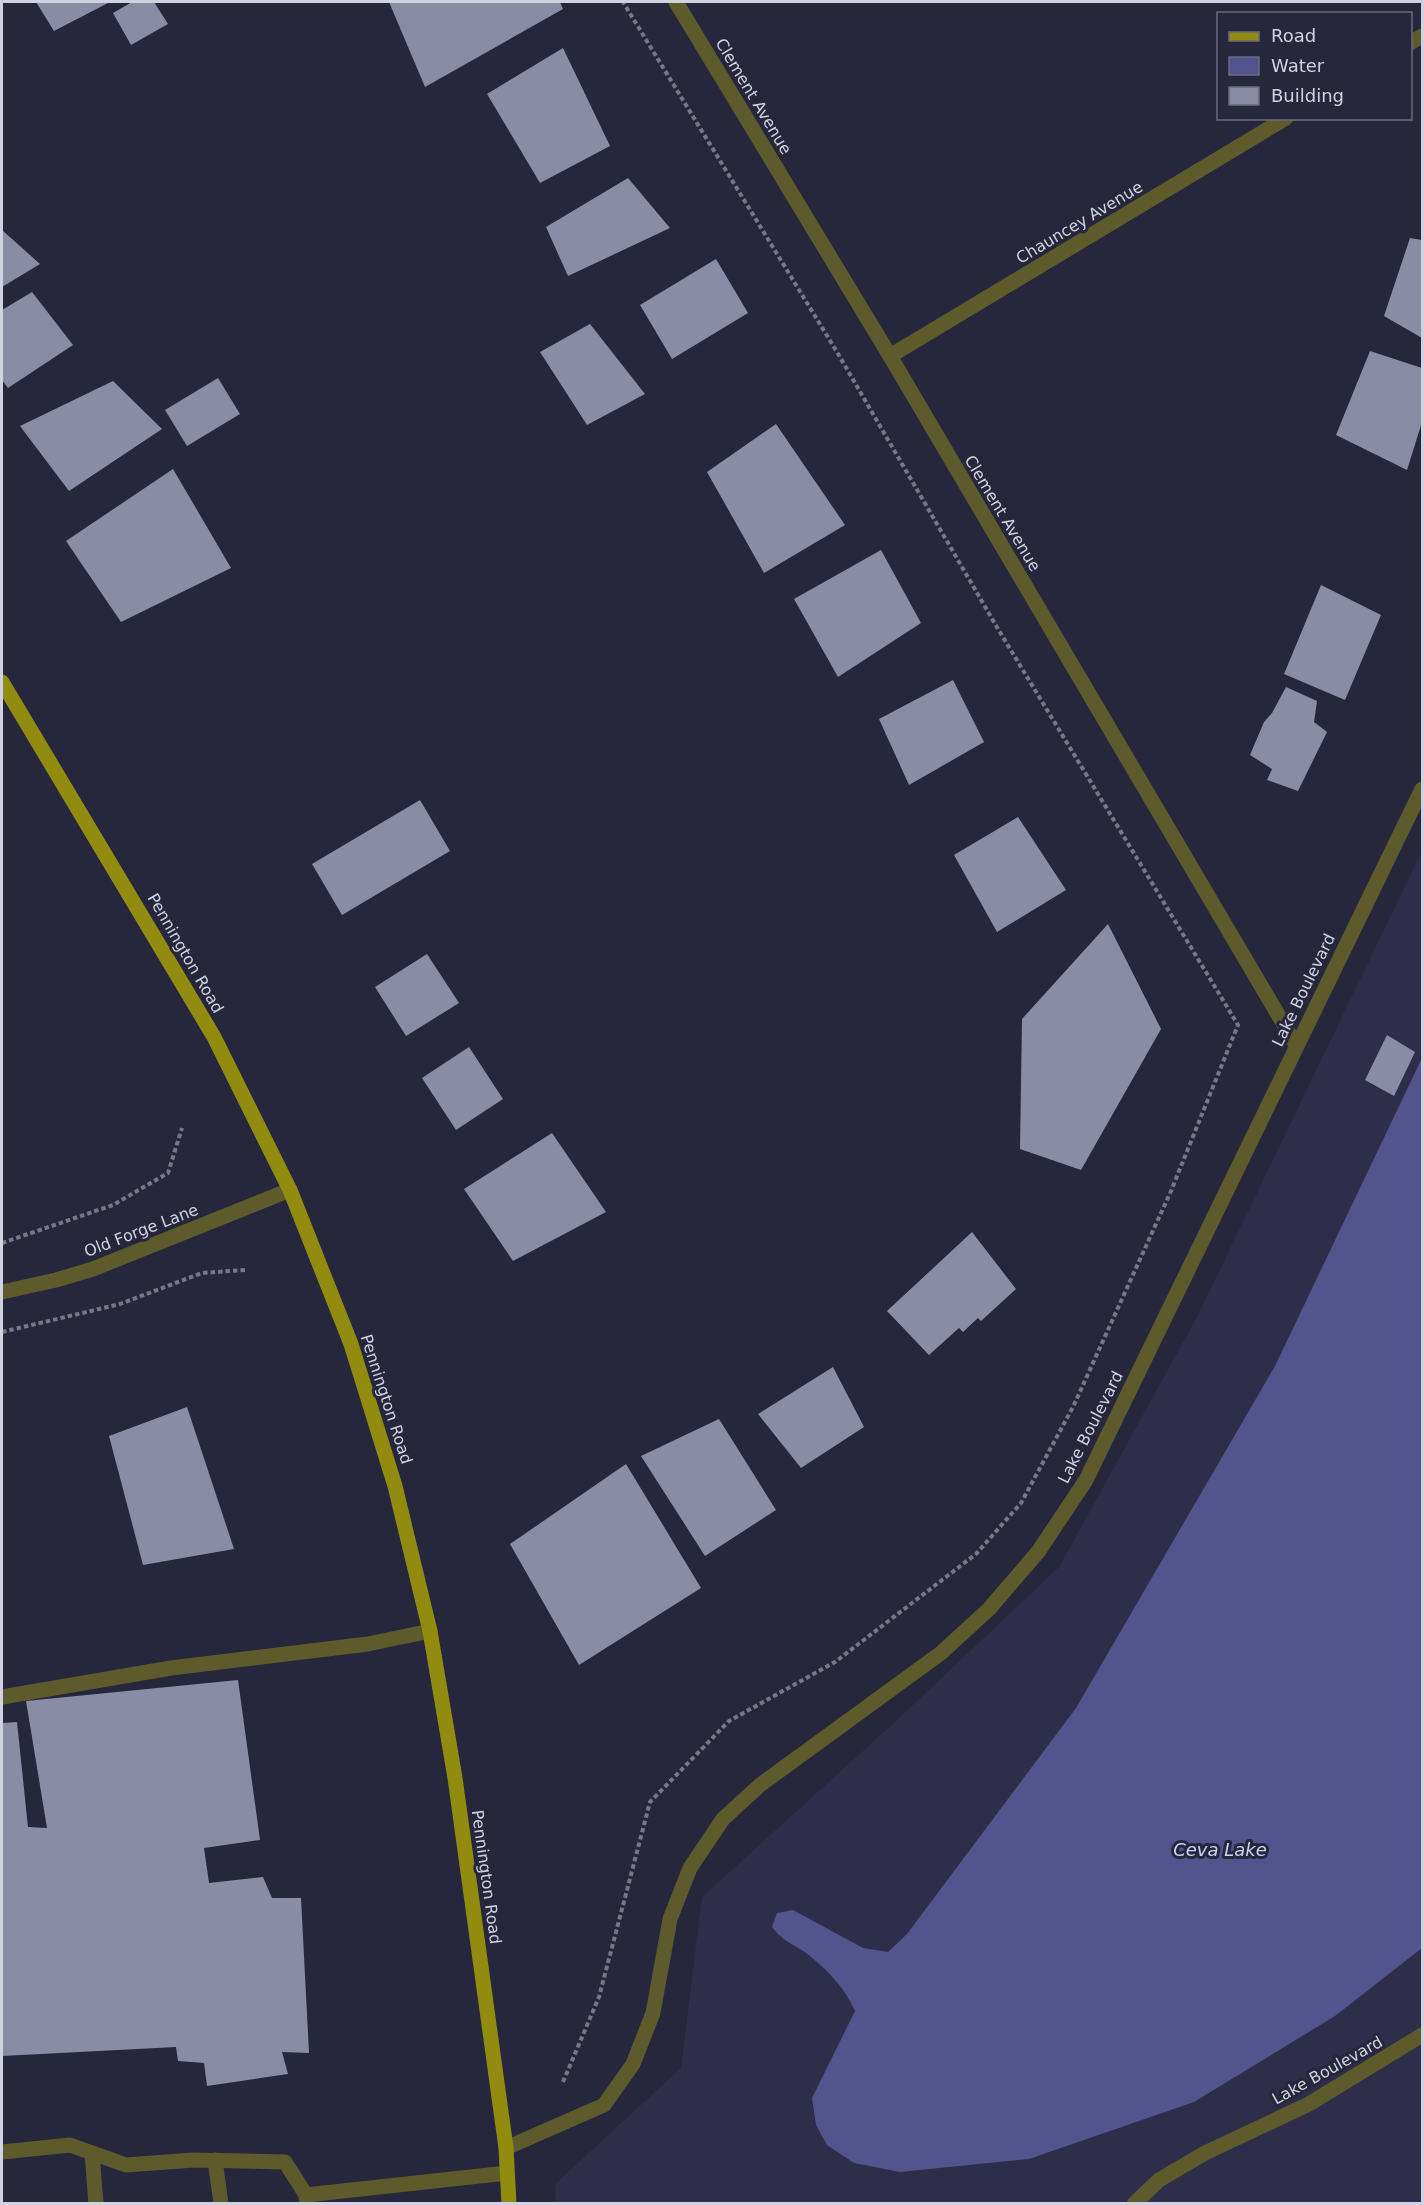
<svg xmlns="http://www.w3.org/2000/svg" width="1424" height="2205" font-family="'DejaVu Sans',sans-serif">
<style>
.built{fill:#2e2e4a}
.water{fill:#53538d}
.building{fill:#8a8ca6}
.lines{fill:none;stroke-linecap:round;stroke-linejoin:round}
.path{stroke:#767789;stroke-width:4;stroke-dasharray:4.5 3;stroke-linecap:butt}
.minor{stroke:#5d5b2b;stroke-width:15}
.major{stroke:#918b10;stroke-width:15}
.labels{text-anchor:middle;stroke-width:6;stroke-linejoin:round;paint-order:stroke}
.street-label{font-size:16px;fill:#d1d2e1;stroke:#26273c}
.water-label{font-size:18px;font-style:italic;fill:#ced1f4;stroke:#26273c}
</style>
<rect width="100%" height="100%" fill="#26273c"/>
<path class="built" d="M1422,851V2203L556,2204L555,2184L681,2068L702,1897L896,1721L1059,1567L1197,1317Z"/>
<path class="water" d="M1422,1058V1948L1335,2016L1194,2102L1029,2159L900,2172L854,2163L827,2145L816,2125L812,2098L855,2011C845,1988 829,1972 810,1956C795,1944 784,1943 772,1927L777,1913L793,1910L863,1948L888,1952L907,1934L1076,1708L1275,1366Z"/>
<g class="building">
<path d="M36,2H110L54,31Z"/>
<path d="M132,2H154L168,24L131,45L113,13Z"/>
<path d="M389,2H560L563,9L425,87Z"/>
<path d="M563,48L610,146L540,183L487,94Z"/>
<path d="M628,178L670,228L568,276L546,227Z"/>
<path d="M2,230L40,264L2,287Z"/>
<path d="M1410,238L1422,240V338L1384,316Z"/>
<path d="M716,259L748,313L672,359L640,305Z"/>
<path d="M32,292L73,345L8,388L2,380V310Z"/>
<path d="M590,324L645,394L587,425L540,352Z"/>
<path d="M1370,351L1422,368V422L1407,470L1336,435Z"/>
<path d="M218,378L240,414L187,446L165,410Z"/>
<path d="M113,381L162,429L69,491L20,426Z"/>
<path d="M776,424L845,525L764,573L707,472Z"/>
<path d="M173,469L231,568L121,622L66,541Z"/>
<path d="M881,550L921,623L838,677L794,599Z"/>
<path d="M1321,585L1381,615L1345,700L1284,674Z"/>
<path d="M953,680L984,742L909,785L879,719Z"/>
<path d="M1286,687L1317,701L1314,722L1327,732L1298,791L1267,780L1272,769L1250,755L1264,722L1272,713Z"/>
<path d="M420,800L450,851L342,915L312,864Z"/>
<path d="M1018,817L1066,890L997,932L954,855Z"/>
<path d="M1108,924L1161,1029L1081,1170L1020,1149L1022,1019Z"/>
<path d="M427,954L459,1003L406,1036L375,987Z"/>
<path d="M1387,1035L1415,1052L1394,1096L1365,1080Z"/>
<path d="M469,1047L503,1099L456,1130L422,1078Z"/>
<path d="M552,1133L606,1212L513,1261L464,1189Z"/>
<path d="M972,1232L1016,1289L981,1321L978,1318L963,1332L959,1328L929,1355L887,1311Z"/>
<path d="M833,1367L864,1427L801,1468L758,1414Z"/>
<path d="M187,1407L234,1549L143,1565L109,1436Z"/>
<path d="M719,1419L776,1510L705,1556L641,1456Z"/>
<path d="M626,1464L701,1588L579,1665L510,1544Z"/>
<path d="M238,1680L260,1840L204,1848L209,1883L263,1877L272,1898H301L309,2053L282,2052L288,2074L207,2086L204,2063L178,2061L176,2047L2,2056V1723L17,1722L28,1827L47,1828L26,1701Z"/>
</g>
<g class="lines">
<g class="path">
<path d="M2,1243L113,1205L168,1173L182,1128"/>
<path d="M2,1332L120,1304L202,1273L245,1270"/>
<path d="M563,2082L599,1997L650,1802L729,1721L835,1662L976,1554L1021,1503L1073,1407L1171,1191L1238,1025L998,629L837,352L623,2"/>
</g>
<g class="minor">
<path d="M676,2L890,356L1296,1045"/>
<path d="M1410,43L1422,36"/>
<path d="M890,356L1286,118"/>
<path d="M2,1292L56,1280L93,1269L290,1190"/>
<path d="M2,1697L171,1668L368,1644L430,1631"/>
<path d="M506,2148L604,2105L633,2064L653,2013L670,1919L690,1868L723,1819L760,1785L941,1653L989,1609L1038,1552L1086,1480L1422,789"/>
<path d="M2,2152L70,2145L126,2165L194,2160L285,2162L306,2195L307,2204"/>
<path d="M92,2153L96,2204"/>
<path d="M215,2160L221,2204"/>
<path d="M306,2195L507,2173"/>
<path d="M1134,2204L1159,2180L1205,2153L1309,2104L1422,2035"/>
</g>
<path class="major" d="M2,682L214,1037L290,1190L351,1344L395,1486L430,1631L455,1778L506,2148L509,2204"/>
</g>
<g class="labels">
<g class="street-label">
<text transform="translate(754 96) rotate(59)" y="6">Clement Avenue</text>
<text transform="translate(1079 222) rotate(-31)" y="6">Chauncey Avenue</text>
<text transform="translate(1003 513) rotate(59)" y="6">Clement Avenue</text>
<text transform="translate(186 953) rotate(60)" y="6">Pennington Road</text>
<text transform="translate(1303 990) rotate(-64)" y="6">Lake Boulevard</text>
<text transform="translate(141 1230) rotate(-21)" y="6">Old Forge Lane</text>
<text transform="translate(387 1399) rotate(72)" y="6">Pennington Road</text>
<text transform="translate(1090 1427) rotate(-63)" y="6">Lake Boulevard</text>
<text transform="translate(487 1877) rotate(82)" y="6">Pennington Road</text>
<text transform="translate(1327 2070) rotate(-29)" y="6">Lake Boulevard</text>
</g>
<g class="water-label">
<text x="1220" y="1856">Ceva Lake</text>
</g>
</g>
<rect width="1424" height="2205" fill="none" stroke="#d1d2e1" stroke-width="6"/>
<rect x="1217" y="12" width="195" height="108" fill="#26273c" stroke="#6a6b7e" stroke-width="1.5"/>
<rect x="1229" y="32" width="30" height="9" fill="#918b10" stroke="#6a6b7e" stroke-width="1.5"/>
<text x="1271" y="42" font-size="18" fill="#d1d2e1">Road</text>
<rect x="1229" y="57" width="30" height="18" fill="#53538d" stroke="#6a6b7e" stroke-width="1.5"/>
<text x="1271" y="72" font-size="18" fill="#d1d2e1">Water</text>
<rect x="1229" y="87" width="30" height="18" fill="#8a8ca6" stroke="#6a6b7e" stroke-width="1.5"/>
<text x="1271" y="102" font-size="18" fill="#d1d2e1">Building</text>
</svg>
